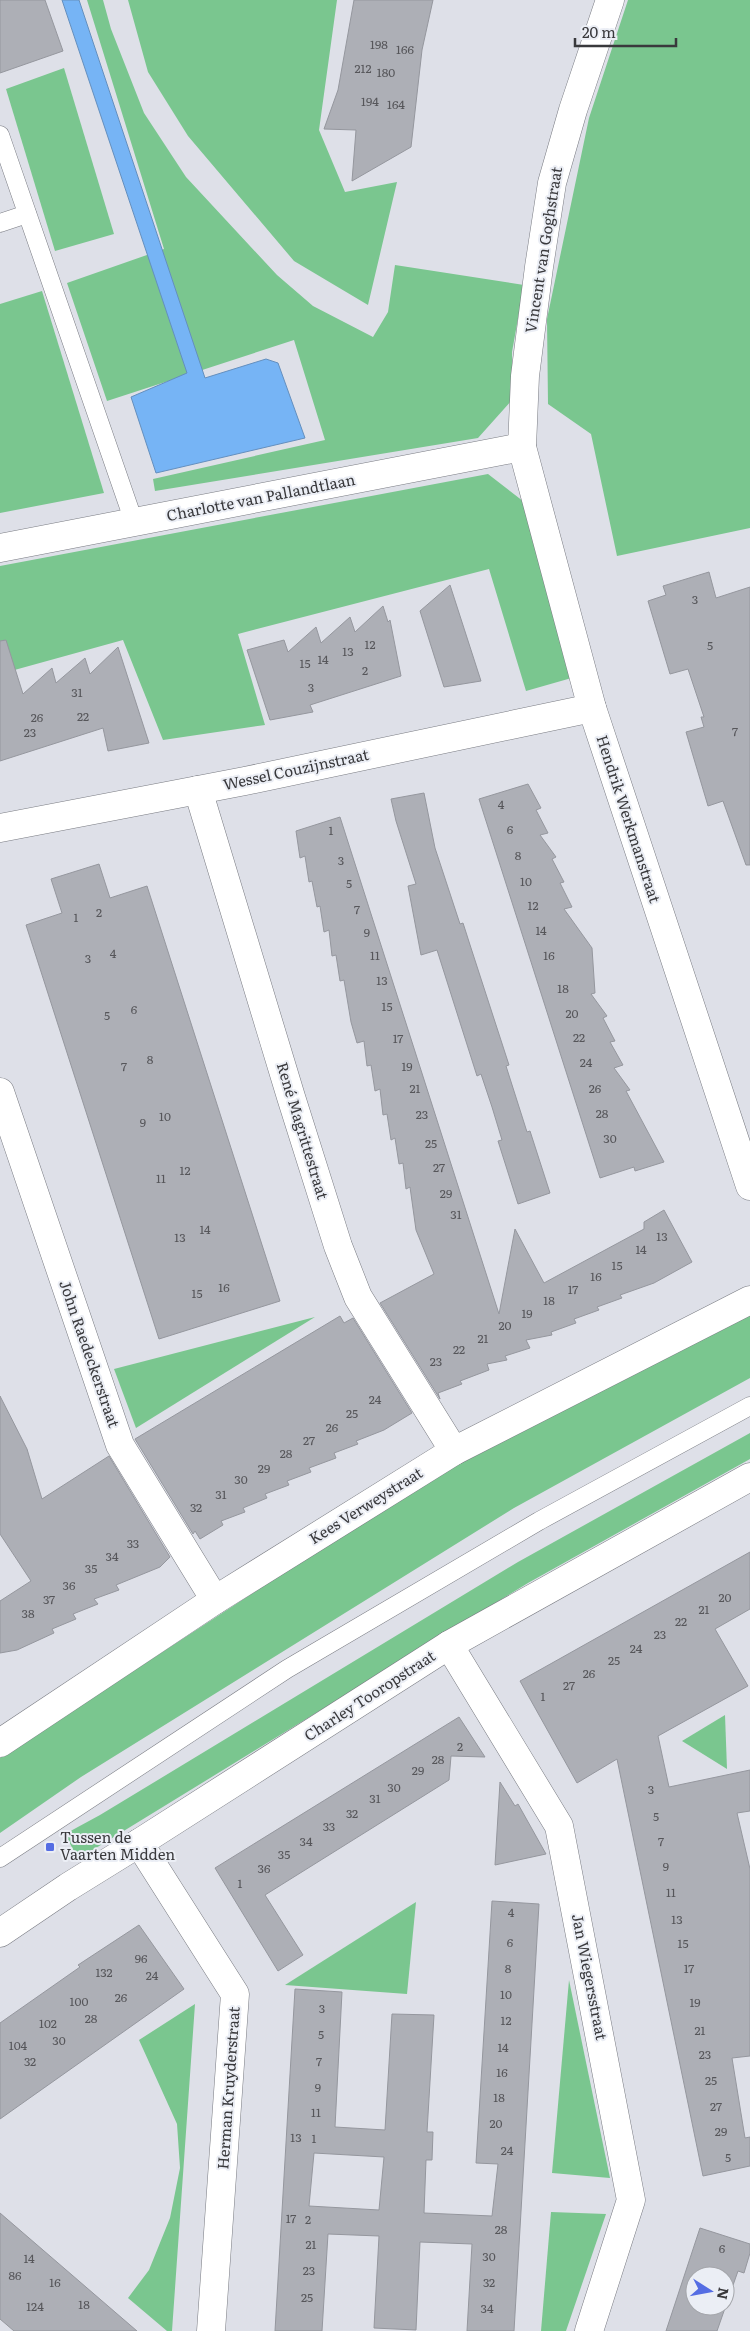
<svg xmlns="http://www.w3.org/2000/svg" width="750" height="2331" font-family="Literata,serif">
<style>
.green{fill:#7ac68f}
.water{fill:#76b4f5;stroke:#648fbe}
.building{fill:#adafb6;stroke:#95979e;fill-rule:evenodd}
.lines{fill:none;stroke-linecap:round;stroke-linejoin:round}
.service-casing{stroke:#797b82;stroke-width:19}
.minor-casing{stroke:#797b82;stroke-width:29}
.service{stroke:#fff;stroke-width:18}
.minor{stroke:#fff;stroke-width:28}
.poi-dot{fill:#556de3;stroke:#ebeef5;stroke-width:2}
.labels{text-anchor:middle;stroke-width:4;stroke-linejoin:round;paint-order:stroke}
.number-label{font-size:12px;fill:#56565a}
.street-label{font-size:15px;fill:#39393c;stroke:#ebeef5}
.poi-label{font-size:15px;fill:#39393c;stroke:#ebeef5;text-anchor:start}
</style>
<rect width="100%" height="100%" fill="#dee0e8"/>
<g class="green">
<path d="M87,0H103L111,29L144,113L186,177L277,275L313,306L373,337L388,312L395,265L524,285L512,352L513,399L478,438L155,491L153,479L325,440L294,340L107,401L67,283L164,249Z"/>
<path d="M128,0H337L319,130L345,192L397,182L368,305L294,261L188,136L148,72Z"/>
<path d="M628,0H750V528L617,556L591,434L548,404L547,319L589,118Z"/>
<path d="M64,68L114,234L55,251L6,89Z"/>
<path d="M42,291L104,493L0,513V304Z"/>
<path d="M488,474L528,505L575,677L526,691L489,569L238,634L265,725L163,740L123,640L0,674V566Z"/>
<path d="M750,1304V1378L514,1508L81,1777L0,1833V1758L443,1469Z"/>
<path d="M315,1317L136,1428L114,1369Z"/>
<path d="M750,1433V1459L528,1583L78,1859L65,1834L100,1815L518,1562Z"/>
<path d="M725,1715L727,1769L682,1741Z"/>
<path d="M416,1902L407,1994L285,1985Z"/>
<path d="M569,1980L610,2178L552,2173Z"/>
<path d="M195,2004L172,2331H167L128,2298L149,2270L170,2218L180,2168L177,2124L139,2040Z"/>
<path d="M551,2212L606,2214L566,2331H541Z"/>
</g>
<path class="water" d="M62,0H79L205,378L266,359L278,363L305,438L156,473L131,397L187,373Z"/>
<g class="building">
<path d="M0,0H45L63,51L0,73Z"/>
<path d="M354,0H433L422,50L411,147L352,181L356,130L324,129L338,90Z"/>
<path d="M709,572L716,598L750,587V865H746L723,801L708,806L686,732L704,727L701,717H704L688,669L670,674L648,601L666,595L663,586Z"/>
<path d="M450,585L481,681L444,687L420,611Z"/>
<path d="M383,606L388,622L390,620L401,676L310,705L313,712L270,720L247,650L284,640L288,652L316,627L321,643L350,617L355,632Z"/>
<path d="M6,640L23,694L52,668L56,683L85,658L90,674L118,647L149,743L108,751L103,728L0,761V641Z"/>
<path d="M528,784L541,808L536,810L548,833L540,835L556,857L552,859L564,882L560,883L572,907L564,909L592,948L595,993L591,994L607,1016L603,1018L615,1041L610,1042L623,1065L614,1068L630,1090L626,1091L664,1162L635,1171L634,1167L600,1178L479,799Z"/>
<path d="M424,793L435,848L460,924L463,923L471,948L509,1065L506,1066L527,1132L530,1131L550,1193L518,1204L498,1141L502,1140L492,1107L481,1074L477,1076L437,950L421,955L408,886L416,884L396,821L391,799Z"/>
<path d="M340,817L499,1314L515,1229L544,1283L644,1229V1222L664,1210L692,1262L654,1283L620,1295L622,1298L597,1307L599,1310L574,1319L576,1323L551,1332L552,1335L526,1340L530,1348L505,1356L507,1360L487,1364L489,1370L460,1381L462,1384L438,1393L440,1399L380,1303L434,1274L416,1230L410,1187L406,1189L403,1163L399,1164L395,1138L391,1140L387,1114L383,1115L380,1089L375,1091L371,1065L367,1066L364,1041L357,1043L351,1022L344,980L340,981L336,955L332,956L329,930L324,932L320,906L317,907L312,881L309,882L305,856L300,858L296,831Z"/>
<path d="M99,864L110,898L147,886L280,1301L159,1339L26,925L62,913L51,879Z"/>
<path d="M340,1316L344,1323L353,1318L412,1413L384,1430L356,1441L358,1444L334,1453L336,1458L309,1468L311,1472L287,1481L289,1485L265,1494L267,1498L243,1508L245,1512L221,1521L223,1525L200,1539L195,1531L193,1534L135,1439Z"/>
<path d="M0,1396L27,1449L42,1499L109,1456L170,1557L160,1567L116,1585L119,1590L94,1599L98,1604L73,1614L76,1619L52,1629L54,1633L17,1650L0,1653V1601L31,1581L0,1534Z"/>
<path d="M750,1552V1609L715,1629L748,1686L658,1736L669,1787L750,1770V1811L737,1813L750,1869V2056L732,2058L745,2138L750,2137V2166L703,2176L617,1759L577,1783L520,1681Z"/>
<path d="M459,1717L485,1757L451,1756L449,1780L265,1895L303,1955L278,1971L215,1868Z"/>
<path d="M500,1782L515,1806L518,1804L546,1854L495,1865Z"/>
<path d="M492,1901L539,1904L514,2331H467L472,2244L420,2242L416,2330L374,2328L379,2236L328,2234L322,2331H275L295,1989L342,1992L335,2127L385,2130L392,2014L434,2015L427,2132H433L432,2160H426L424,2213L492,2216L498,2164L476,2163ZM314,2153L384,2157L379,2210L309,2206Z"/>
<path d="M139,1925L184,1989L0,2119V2023L80,1967L78,1965Z"/>
<path d="M0,2213L137,2331H14L0,2319Z"/>
<path d="M700,2228L750,2244V2253L744,2273L738,2271L717,2331H666ZM695,2276H725V2306H695Z"/>
</g>
<g class="lines">
<g class="service-casing">
<g id="service">
<path d="M0,135L134,522"/>
<path d="M0,223L27,214"/>
<path d="M0,1858L287,1669L539,1521L750,1406"/>
</g>
</g>
<g class="minor-casing">
<g id="minor">
<path d="M610,0L573,110L552,183L539,267L525,376L522,447L592,708L750,1186"/>
<path d="M0,548L522,447"/>
<path d="M198,790L291,1097L338,1246L358,1297L454,1451"/>
<path d="M0,828L245,781L592,708"/>
<path d="M0,1092L120,1445L215,1600"/>
<path d="M449,1645L559,1826L631,2200L589,2331"/>
<path d="M0,1743L215,1600L454,1451L750,1300"/>
<path d="M139,1843L235,1994L211,2331"/>
<path d="M0,1933L68,1887L139,1843L449,1645L750,1477"/>
</g>
</g>
<use href="#service" class="service"/>
<use href="#minor" class="minor"/>
</g>
<rect class="poi-dot" x="45" y="1842" width="10" height="10" rx="2.5"/>
<g class="labels">
<g class="number-label">
<text x="379" y="49">198</text>
<text x="405" y="54">166</text>
<text x="363" y="73">212</text>
<text x="386" y="77">180</text>
<text x="370" y="106">194</text>
<text x="396" y="109">164</text>
<text x="695" y="604">3</text>
<text x="370" y="649">12</text>
<text x="710" y="650">5</text>
<text x="348" y="656">13</text>
<text x="323" y="664">14</text>
<text x="305" y="668">15</text>
<text x="365" y="675">2</text>
<text x="311" y="692">3</text>
<text x="77" y="697">31</text>
<text x="83" y="721">22</text>
<text x="37" y="722">26</text>
<text x="735" y="736">7</text>
<text x="30" y="737">23</text>
<text x="501" y="809">4</text>
<text x="510" y="834">6</text>
<text x="331" y="835">1</text>
<text x="518" y="860">8</text>
<text x="341" y="865">3</text>
<text x="526" y="886">10</text>
<text x="349" y="888">5</text>
<text x="533" y="910">12</text>
<text x="357" y="914">7</text>
<text x="99" y="917">2</text>
<text x="76" y="922">1</text>
<text x="541" y="935">14</text>
<text x="367" y="937">9</text>
<text x="113" y="958">4</text>
<text x="375" y="960">11</text>
<text x="549" y="960">16</text>
<text x="88" y="963">3</text>
<text x="382" y="985">13</text>
<text x="563" y="993">18</text>
<text x="387" y="1011">15</text>
<text x="134" y="1014">6</text>
<text x="572" y="1018">20</text>
<text x="107" y="1020">5</text>
<text x="579" y="1042">22</text>
<text x="398" y="1043">17</text>
<text x="150" y="1064">8</text>
<text x="586" y="1067">24</text>
<text x="124" y="1071">7</text>
<text x="407" y="1071">19</text>
<text x="415" y="1093">21</text>
<text x="595" y="1093">26</text>
<text x="602" y="1118">28</text>
<text x="422" y="1119">23</text>
<text x="165" y="1121">10</text>
<text x="143" y="1127">9</text>
<text x="610" y="1143">30</text>
<text x="431" y="1148">25</text>
<text x="439" y="1172">27</text>
<text x="185" y="1175">12</text>
<text x="161" y="1183">11</text>
<text x="446" y="1198">29</text>
<text x="456" y="1219">31</text>
<text x="205" y="1234">14</text>
<text x="662" y="1241">13</text>
<text x="180" y="1242">13</text>
<text x="641" y="1254">14</text>
<text x="617" y="1270">15</text>
<text x="596" y="1281">16</text>
<text x="224" y="1292">16</text>
<text x="573" y="1294">17</text>
<text x="197" y="1298">15</text>
<text x="549" y="1305">18</text>
<text x="527" y="1318">19</text>
<text x="505" y="1330">20</text>
<text x="483" y="1343">21</text>
<text x="459" y="1354">22</text>
<text x="436" y="1366">23</text>
<text x="375" y="1404">24</text>
<text x="352" y="1418">25</text>
<text x="332" y="1432">26</text>
<text x="309" y="1445">27</text>
<text x="286" y="1458">28</text>
<text x="264" y="1473">29</text>
<text x="241" y="1484">30</text>
<text x="221" y="1499">31</text>
<text x="196" y="1512">32</text>
<text x="133" y="1548">33</text>
<text x="112" y="1561">34</text>
<text x="91" y="1573">35</text>
<text x="69" y="1590">36</text>
<text x="725" y="1602">20</text>
<text x="49" y="1604">37</text>
<text x="704" y="1614">21</text>
<text x="28" y="1618">38</text>
<text x="681" y="1626">22</text>
<text x="660" y="1639">23</text>
<text x="636" y="1653">24</text>
<text x="614" y="1665">25</text>
<text x="589" y="1678">26</text>
<text x="569" y="1690">27</text>
<text x="543" y="1701">1</text>
<text x="460" y="1751">2</text>
<text x="438" y="1764">28</text>
<text x="418" y="1775">29</text>
<text x="394" y="1792">30</text>
<text x="651" y="1794">3</text>
<text x="375" y="1803">31</text>
<text x="352" y="1818">32</text>
<text x="656" y="1821">5</text>
<text x="329" y="1831">33</text>
<text x="306" y="1846">34</text>
<text x="661" y="1846">7</text>
<text x="284" y="1859">35</text>
<text x="666" y="1871">9</text>
<text x="264" y="1873">36</text>
<text x="240" y="1888">1</text>
<text x="671" y="1897">11</text>
<text x="511" y="1917">4</text>
<text x="677" y="1924">13</text>
<text x="510" y="1947">6</text>
<text x="683" y="1948">15</text>
<text x="141" y="1963">96</text>
<text x="508" y="1973">8</text>
<text x="689" y="1973">17</text>
<text x="104" y="1977">132</text>
<text x="152" y="1980">24</text>
<text x="506" y="1999">10</text>
<text x="121" y="2002">26</text>
<text x="79" y="2006">100</text>
<text x="695" y="2007">19</text>
<text x="322" y="2013">3</text>
<text x="91" y="2023">28</text>
<text x="506" y="2025">12</text>
<text x="48" y="2028">102</text>
<text x="700" y="2035">21</text>
<text x="321" y="2039">5</text>
<text x="59" y="2045">30</text>
<text x="18" y="2050">104</text>
<text x="503" y="2052">14</text>
<text x="705" y="2059">23</text>
<text x="30" y="2066">32</text>
<text x="319" y="2066">7</text>
<text x="502" y="2077">16</text>
<text x="711" y="2085">25</text>
<text x="318" y="2092">9</text>
<text x="499" y="2102">18</text>
<text x="716" y="2111">27</text>
<text x="316" y="2117">11</text>
<text x="496" y="2128">20</text>
<text x="721" y="2136">29</text>
<text x="296" y="2142">13</text>
<text x="314" y="2143">1</text>
<text x="507" y="2155">24</text>
<text x="728" y="2162">5</text>
<text x="291" y="2223">17</text>
<text x="308" y="2224">2</text>
<text x="501" y="2234">28</text>
<text x="311" y="2249">21</text>
<text x="722" y="2253">6</text>
<text x="489" y="2261">30</text>
<text x="29" y="2263">14</text>
<text x="309" y="2275">23</text>
<text x="15" y="2280">86</text>
<text x="55" y="2287">16</text>
<text x="489" y="2287">32</text>
<text x="307" y="2302">25</text>
<text x="84" y="2309">18</text>
<text x="35" y="2311">124</text>
<text x="487" y="2313">34</text>
</g>
<g class="street-label">
<text transform="translate(544 250) rotate(-81)" y="5">Vincent van Goghstraat</text>
<text transform="translate(261 498) rotate(-11)" y="5">Charlotte van Pallandtlaan</text>
<text transform="translate(296 770) rotate(-12)" y="5">Wessel Couzijnstraat</text>
<text transform="translate(628 819) rotate(72)" y="5">Hendrik Werkmanstraat</text>
<text transform="translate(302 1131) rotate(73)" y="5">René Magrittestraat</text>
<text transform="translate(89 1354) rotate(71)" y="5">John Raedeckerstraat</text>
<text transform="translate(366 1506) rotate(-32)" y="5">Kees Verweystraat</text>
<text transform="translate(370 1696) rotate(-33)" y="5">Charley Tooropstraat</text>
<text transform="translate(589 1977) rotate(79)" y="5">Jan Wiegersstraat</text>
<text transform="translate(229 2088) rotate(-86)" y="5">Herman Kruyderstraat</text>
</g>
<g class="poi-label">
<text x="60" y="1843">Tussen de<tspan x="60" dy="17">Vaarten Midden</tspan></text>
</g>
</g>
<g transform="translate(710 2291) rotate(101)"><circle r="24" fill="#ebeef5" stroke="#a4a6ab"/>
<path d="M0-4L9 19L0 12L-9 19Z" fill="#556de3"/>
<text y="-8" font-size="14" font-weight="bold" text-anchor="middle" fill="#39393c">N</text>
</g>
<path d="M575 38v8h101v-8" fill="none" stroke="#39393c" stroke-width="2.5"/>
<text x="582" y="38" font-size="15" fill="#39393c" stroke="#ebeef5" stroke-width="4" paint-order="stroke">20 m</text>
</svg>
